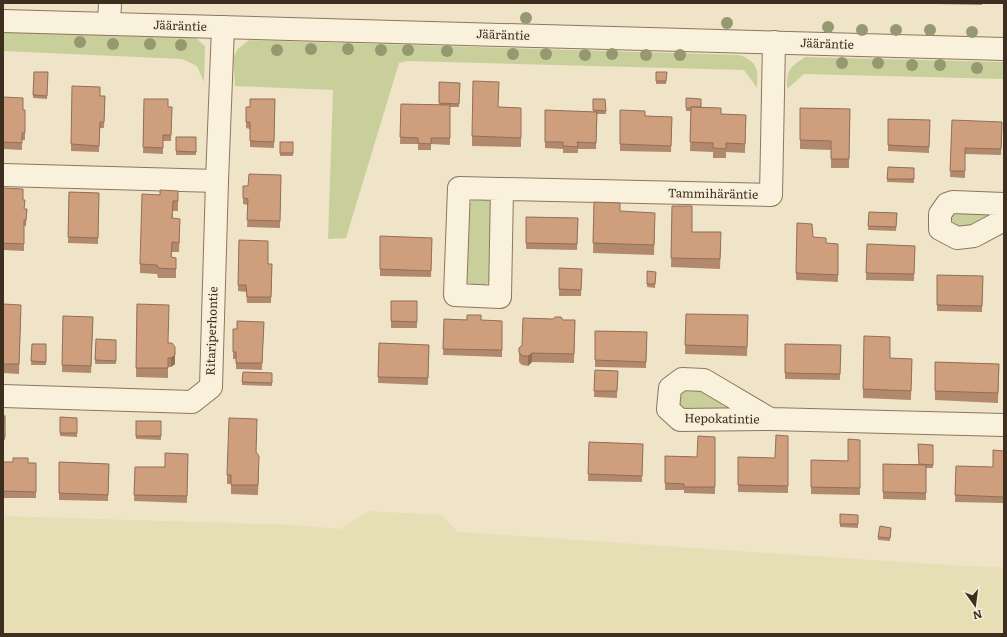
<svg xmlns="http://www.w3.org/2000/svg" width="1007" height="637" font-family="Literata,serif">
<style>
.farmland{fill:#e6deb5}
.green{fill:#c9cf9b}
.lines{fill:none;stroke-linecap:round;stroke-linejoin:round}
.minor-casing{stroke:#8d765c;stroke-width:24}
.minor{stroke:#faf1dc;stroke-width:22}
.tree{fill:#96986f}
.wall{fill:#b2896c}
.shaded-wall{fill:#916f58}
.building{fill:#cf9f7d;stroke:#916f58}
.labels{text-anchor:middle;stroke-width:4;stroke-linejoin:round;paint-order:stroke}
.street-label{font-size:12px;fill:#3d2e20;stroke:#f7eed8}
</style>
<rect width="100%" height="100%" fill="#f0e4c8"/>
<path class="farmland" d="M369,511L442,515L458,532L962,566L1004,567V634H3V516L296,525L340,529Z"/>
<g class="green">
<path d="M3,32L196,38L205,46L204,82L197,66L182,59L3,51Z"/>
<path d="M249,40L740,55C759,63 758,70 757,88L744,70L408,61L399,63L346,238L328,239L333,90L235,86L233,58L238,49Z"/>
<path d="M805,57L1004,62V79L804,74L787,89C787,69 789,68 805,57Z"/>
<path d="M480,198C484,198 489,199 491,203C498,215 493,261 492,278C485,288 481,287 469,287L465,282L466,207L472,201Z"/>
<path d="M954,210L1002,213L962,231L947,223Z"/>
<path d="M699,386L735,410H682L677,403L680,389Z"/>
</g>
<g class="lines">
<g class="minor-casing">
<g id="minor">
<path d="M3,21L1004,49"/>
<path d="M109,24L110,3"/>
<path d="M3,175L217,181"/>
<path d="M502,189L500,297L455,295L459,188L771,195L774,42"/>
<path d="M1004,204L953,202L947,204L940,214V229L957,238L974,236L1004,220"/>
<path d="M3,396L192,402L211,387L217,181L223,27"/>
<path d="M770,419L704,380L682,379L670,388L668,409L680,420L770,419L1004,425"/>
</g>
</g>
<use href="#minor" class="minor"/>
</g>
<g class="tree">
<circle cx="526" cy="18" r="6"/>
<circle cx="727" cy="23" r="6"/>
<circle cx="828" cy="27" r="6"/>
<circle cx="862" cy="30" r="6"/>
<circle cx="896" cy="30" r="6"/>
<circle cx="930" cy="30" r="6"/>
<circle cx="972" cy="32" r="6"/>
<circle cx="80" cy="42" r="6"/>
<circle cx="113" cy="44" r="6"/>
<circle cx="150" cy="44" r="6"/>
<circle cx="181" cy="45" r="6"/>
<circle cx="311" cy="49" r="6"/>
<circle cx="348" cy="49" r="6"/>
<circle cx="277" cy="50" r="6"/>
<circle cx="381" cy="50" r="6"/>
<circle cx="408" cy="50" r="6"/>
<circle cx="447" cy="51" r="6"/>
<circle cx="513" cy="54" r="6"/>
<circle cx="546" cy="54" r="6"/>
<circle cx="612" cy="54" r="6"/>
<circle cx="585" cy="55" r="6"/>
<circle cx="646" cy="55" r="6"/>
<circle cx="680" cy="55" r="6"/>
<circle cx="842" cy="63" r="6"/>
<circle cx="878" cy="63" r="6"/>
<circle cx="912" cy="65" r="6"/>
<circle cx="940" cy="65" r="6"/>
<circle cx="977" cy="68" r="6"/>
</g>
<g class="wall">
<path d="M936,3H982V5L936,4Z"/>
<path d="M48,72L47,99L33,98V95Z"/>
<path d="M656,72H667L666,84H656Z"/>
<path d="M439,82L460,83L459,107H450V145L431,144V150H418V144H400L401,104L439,105Z"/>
<path d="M100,96L105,103L104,128H100L99,152L71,151V144Z"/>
<path d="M3,97L23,110H25V140H22V150L3,149Z"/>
<path d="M686,98L701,107L721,114L746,115L745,153L726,152V158H713V152L690,151L691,111H686Z"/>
<path d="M144,99L168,107H172L171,141H163V154L143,153Z"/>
<path d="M275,99L274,148L250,147V129L246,128V107H250Z"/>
<path d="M593,99H605L606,114H597L596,149H578V153H563V149L545,148V110L593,112Z"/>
<path d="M499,107L521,108V147L472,146V136Z"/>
<path d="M800,108L850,109L849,168H831V150L800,149Z"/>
<path d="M620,110L645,116L672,117L671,152L620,151Z"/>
<path d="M888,119L930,120L929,153L888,151Z"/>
<path d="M952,120L1002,128L1001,155L965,154V178L950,177Z"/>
<rect x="176" y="137" width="20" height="18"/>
<rect x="280" y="142" width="13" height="14"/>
<path d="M888,167L914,168V183L887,182Z"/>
<path d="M281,175L280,228L247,227L248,205L243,204V186H248Z"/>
<path d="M3,188L23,200L24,209H27L26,226H24V251L3,250Z"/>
<path d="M178,191V211H173V218L180,228L179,252H172V257L176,258V278H158L157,274L140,273V264L160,195Z"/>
<path d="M69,192L99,193L98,244L68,243Z"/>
<path d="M594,202L620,211L655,222L654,255L593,253Z"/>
<path d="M672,206L692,232L721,242L720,269L671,267Z"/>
<path d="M869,212L897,213L896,231L868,230Z"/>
<path d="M526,217L578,218L577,250L526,249Z"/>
<path d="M380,236L432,238L431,277L380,276Z"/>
<path d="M813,237L826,243L838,244V282L796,280V273Z"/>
<path d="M239,240L268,264H272L271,303H247L246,292L238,291Z"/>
<path d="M867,244L915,246L914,281L866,280Z"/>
<path d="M559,268L582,269L581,296H559Z"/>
<path d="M656,272L655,288L647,287V284Z"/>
<path d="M937,275L983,276L982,312L937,311Z"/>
<rect x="391" y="301" width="26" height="27"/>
<path d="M3,304L21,314L19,374L3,373Z"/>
<path d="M137,304L169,343L175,356V364L171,367H168V378L136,377Z"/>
<path d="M686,314L748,324L747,356L685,354Z"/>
<path d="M63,316L93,324L91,373L62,372Z"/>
<path d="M444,319L502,321V357L443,355Z"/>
<path d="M563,320H575L574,363L532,362L528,366L522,365L519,362V348Z"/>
<path d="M264,322L262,370L236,369V359H233V352L237,329Z"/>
<path d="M595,331L647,332L646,368L595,367Z"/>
<path d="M96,339L116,340V364H95Z"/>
<path d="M379,343L429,345L428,385L378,383Z"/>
<path d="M32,344H46V365H31Z"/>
<path d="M785,344L841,345L840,380L785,379Z"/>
<path d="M890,358L912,359L911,400L863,398V389Z"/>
<path d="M935,362L999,364L998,403L935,400Z"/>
<path d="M595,370L618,371L617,398L594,397Z"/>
<path d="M243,372L272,373V386L242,385Z"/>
<rect x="3" y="416" width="2" height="24"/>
<path d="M60,417L77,418V437L60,436Z"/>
<path d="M136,421H161V440L136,439Z"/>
<path d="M257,428L256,453L259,466L258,495L231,494V484H227V475Z"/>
<path d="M788,436V493L738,492V457L775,458Z"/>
<path d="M715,437V494L684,493V490H665V456L697,457Z"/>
<path d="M860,440V495L811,494V460L848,461Z"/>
<path d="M589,442L643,444L642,482L588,481Z"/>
<path d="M933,445V468H926V500L883,499V464H919Z"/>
<path d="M1004,451V503L955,502L956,466L993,467Z"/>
<path d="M188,454L187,503L134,501L135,467H165Z"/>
<path d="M3,462L36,463V498H3Z"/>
<path d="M59,462L109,464L108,501L59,500Z"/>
<path d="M840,514L858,515V528L840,527Z"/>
<path d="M891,531L890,541L878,540V537Z"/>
</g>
<g class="shaded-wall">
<path d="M175,347V364L171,367V358Z"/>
<path d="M532,353V362L528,366V356Z"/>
</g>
<g class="building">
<path d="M34,72H48L47,96L33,95Z"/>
<path d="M656,72H667L666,81H656Z"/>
<path d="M473,81L499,82L498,107L521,108V138L472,136Z"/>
<path d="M439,82L460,83L459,104L439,103Z"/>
<path d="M72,86L100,87V96H105L104,122H100L99,146L71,144Z"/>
<path d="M3,97L23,98V110H25V133H22V143L3,142Z"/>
<path d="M686,98L701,99V107H691V108H686Z"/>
<path d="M144,99H168V107H172L171,135H163V148L143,147Z"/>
<path d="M250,99H275L274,142L250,141V122H246V107H250Z"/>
<path d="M593,99H605L606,111L593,110Z"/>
<path d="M401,104L450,105V138H431V144L418,143V138L400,137Z"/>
<path d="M691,107L721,108V114L746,115L745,144L726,143V149L713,148V143L690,142Z"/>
<path d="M800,108L850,109L849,159H831V141L800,140Z"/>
<path d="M545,110L597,112L596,143L577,142L578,147L563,146V142H545Z"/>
<path d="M620,110L645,111V116L672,117L671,146L620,144Z"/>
<path d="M888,119L930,120L929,147L888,145Z"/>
<path d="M952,120L1002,122L1001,149L965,148V171H950Z"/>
<path d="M176,137H196V152L176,151Z"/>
<rect x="280" y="142" width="13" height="11"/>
<path d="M888,167L914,168V179H887Z"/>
<path d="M249,174L281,175L280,221L247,220L248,199L243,198V186H248Z"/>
<path d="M3,188L23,189V200H25L24,209H27L26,220H24V244L3,243Z"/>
<path d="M160,190L178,191V201H173L172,218L180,219L179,243L172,242L171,257L176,258V269L158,268L157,265L140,264L142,194L160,195Z"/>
<path d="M69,192L99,193L98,238L68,237Z"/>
<path d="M594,202L620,203V211L655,213L654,245L593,243Z"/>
<path d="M672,206H692V232H721L720,259L671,258Z"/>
<path d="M869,212L897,213L896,227L868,226Z"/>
<path d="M526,217L578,218L577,244L526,243Z"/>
<path d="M797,223L812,224L813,237L826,238V243L838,244V275L796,273Z"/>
<path d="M380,236L432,238L431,271L380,269Z"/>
<path d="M239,240L268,241V264H272L271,297H247L246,285H238Z"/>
<path d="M867,244L915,246L914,274L866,273Z"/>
<path d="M559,268L582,269L581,290L559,289Z"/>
<path d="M647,271L656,272L655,284H647Z"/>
<path d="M937,275L983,276L982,306L937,305Z"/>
<path d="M391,301H417V322L391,321Z"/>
<path d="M3,304L21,305L19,364H3Z"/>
<path d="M137,304L169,305L168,343H172L175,347V355L171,358H168V368H136Z"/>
<path d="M686,314L748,315L747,347L685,345Z"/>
<path d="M467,315H481V320L502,321V350L443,349L444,319L467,320Z"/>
<path d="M63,316L93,317L91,366L62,365Z"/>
<path d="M555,317H561L563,320H575L574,354L532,353L528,356H522L519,352V348L522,345L523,318L553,319Z"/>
<path d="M237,321L264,322L262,363H236V352H233V329H237Z"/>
<path d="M595,331L647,332L646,362L595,360Z"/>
<path d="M864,336L890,337V358L912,359L911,391L863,389Z"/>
<path d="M96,339L116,340V361L95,360Z"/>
<path d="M379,343L429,345L428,378L378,377Z"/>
<path d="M32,344H46V362L31,361Z"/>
<path d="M785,344L841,345L840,374L785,373Z"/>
<path d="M935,362L999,364L998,393L935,391Z"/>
<path d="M595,370L618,371L617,391H594Z"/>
<path d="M243,372L272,373V383L242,382Z"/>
<rect x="3" y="416" width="2" height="21"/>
<path d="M60,417L77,418V433H60Z"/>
<path d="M229,418L257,419L256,452L259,456L258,485H231V475H227Z"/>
<rect x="136" y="421" width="25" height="15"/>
<path d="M776,435L788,436V486L738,485V457L775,458Z"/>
<path d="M698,436L715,437V487H684V484L665,483V456L697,457Z"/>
<path d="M848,439L860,440V488L811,487V460L848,461Z"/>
<path d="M589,442L643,444L642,476L588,474Z"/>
<path d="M918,444L933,445V465L919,464Z"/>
<path d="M993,450L1004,451V497L955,495L956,466L993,467Z"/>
<path d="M165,453L188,454L187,496L134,495L135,467H165Z"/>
<path d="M13,458H28V463H36V492L3,491V462H13Z"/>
<path d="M59,462L109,464L108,495L59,493Z"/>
<path d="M883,464L926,465V493L883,492Z"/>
<path d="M840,514L858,515V524H840Z"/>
<path d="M880,526L891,528L890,538L878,537Z"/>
</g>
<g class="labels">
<g class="street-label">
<text transform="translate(180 26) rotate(2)" y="4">Jääräntie</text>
<text transform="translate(503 35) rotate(2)" y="4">Jääräntie</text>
<text transform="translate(827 44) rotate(2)" y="4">Jääräntie</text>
<text transform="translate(713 194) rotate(1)" y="4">Tammihäräntie</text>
<text transform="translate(212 331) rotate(-88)" y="4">Ritariperhontie</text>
<text transform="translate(722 419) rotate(1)" y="4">Hepokatintie</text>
</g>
</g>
<rect width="1007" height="637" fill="none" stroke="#3d2e20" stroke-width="8"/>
<g transform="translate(975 605) rotate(166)" stroke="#f7eed8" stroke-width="3" paint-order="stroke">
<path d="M0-3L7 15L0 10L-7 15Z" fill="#3d2e20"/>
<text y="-6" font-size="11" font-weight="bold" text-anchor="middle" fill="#3d2e20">N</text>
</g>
</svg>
